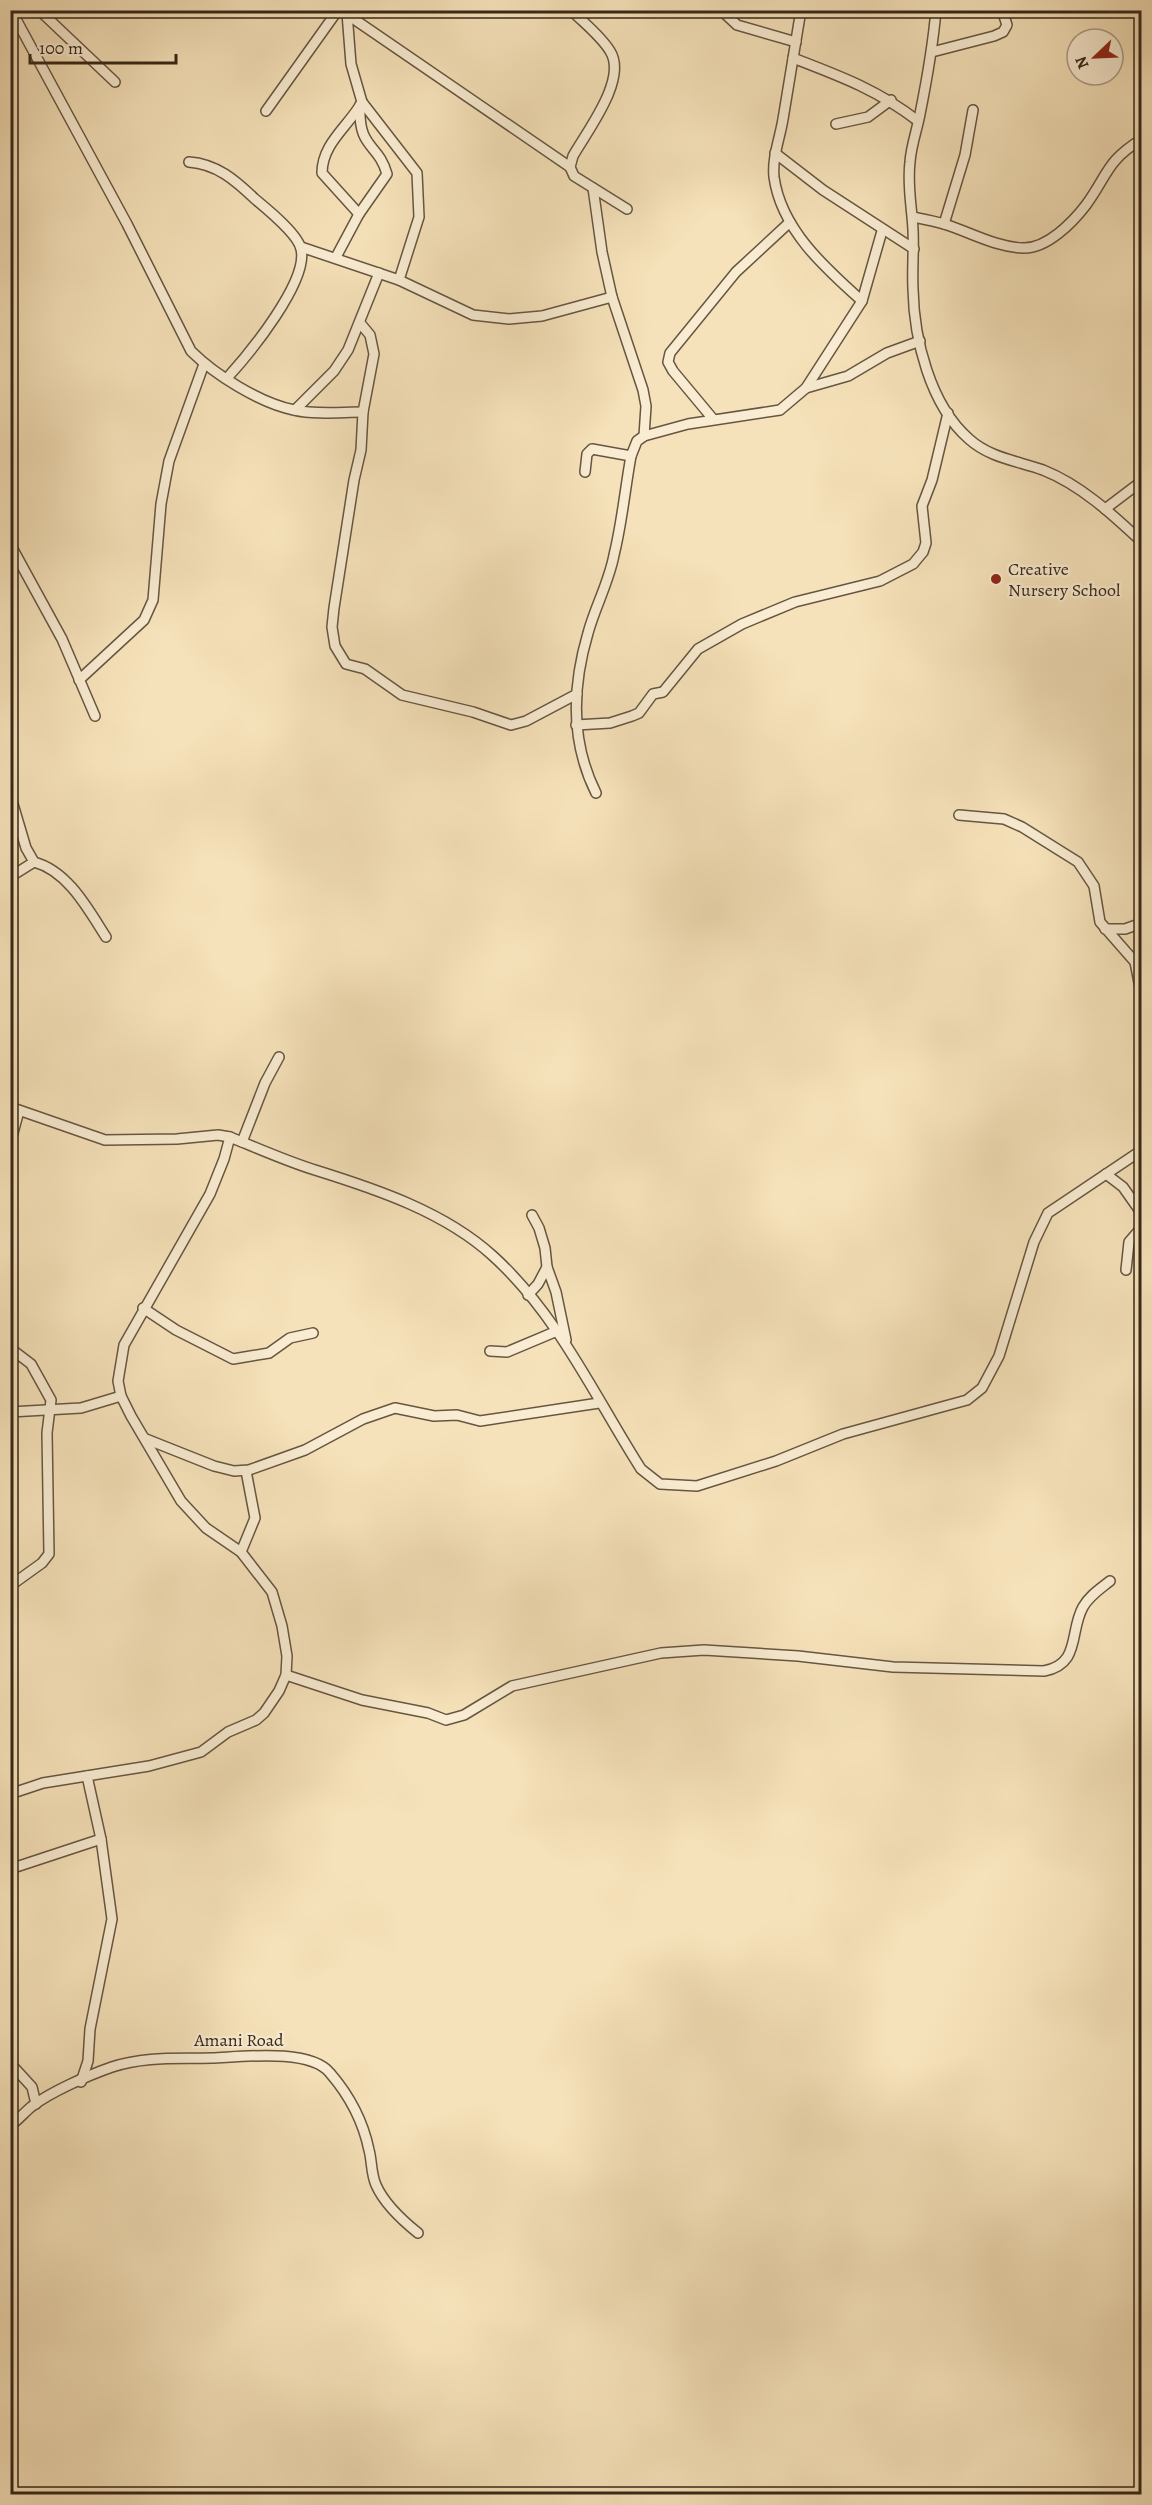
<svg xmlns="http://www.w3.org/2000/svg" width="1152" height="2505" font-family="Alegreya,serif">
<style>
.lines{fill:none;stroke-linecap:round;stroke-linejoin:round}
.street-casing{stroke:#665641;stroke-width:12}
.street{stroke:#f9ecd2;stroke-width:9}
.poi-dot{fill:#8f2418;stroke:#f9ecd2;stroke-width:2}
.labels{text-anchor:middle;stroke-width:4.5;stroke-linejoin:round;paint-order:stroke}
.poi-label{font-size:18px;fill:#362719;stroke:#f9ecd2;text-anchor:start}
.street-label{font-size:18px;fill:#362719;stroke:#f9ecd2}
</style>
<rect width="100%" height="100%" fill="#f6e2ba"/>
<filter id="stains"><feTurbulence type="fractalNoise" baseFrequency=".00333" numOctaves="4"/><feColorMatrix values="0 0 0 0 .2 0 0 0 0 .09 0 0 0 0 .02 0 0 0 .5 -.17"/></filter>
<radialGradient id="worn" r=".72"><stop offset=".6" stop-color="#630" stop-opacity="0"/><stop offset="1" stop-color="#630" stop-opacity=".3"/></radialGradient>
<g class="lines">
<g class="street-casing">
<g id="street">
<path d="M11,10L127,224L191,351C215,375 260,403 294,410C316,415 341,412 363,412"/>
<path d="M39,10L115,82"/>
<path d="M571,10C584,23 601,36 610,51C628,79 587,131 573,156L570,167L574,176L627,209"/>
<path d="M721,10L737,25L796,42"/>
<path d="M801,10C795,47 789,83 783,119C780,138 772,157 774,177C781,229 825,268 862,301"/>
<path d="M936,10C933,45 927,79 920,114C917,130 911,146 910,162C907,186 912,207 913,230C914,250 912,269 913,289C914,339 930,405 969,439C990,458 1018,461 1043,470C1081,485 1113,515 1142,542"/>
<path d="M347,13L351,64L362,102C349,126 322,143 322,173L359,214"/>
<path d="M348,15L570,167"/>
<path d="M932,52L994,36L1003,32L1007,25L1002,10"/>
<path d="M793,58C840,76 878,90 918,121"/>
<path d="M362,102L417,173L419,217L399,280"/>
<path d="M266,111L338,10"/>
<path d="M836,124L868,117L891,100"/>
<path d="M775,153L823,190L914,249"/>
<path d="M189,162C217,164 235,180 255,199C267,209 298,234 301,249C309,281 249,354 228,377"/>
<path d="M593,188L602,252L612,297L643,390L646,406L644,436"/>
<path d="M913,217C923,219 934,221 944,224C970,232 995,247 1023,248C1047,249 1073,222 1086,205C1108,175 1106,161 1142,139"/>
<path d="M944,224L965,155L973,110"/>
<path d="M301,247L399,280L473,315L509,319L542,316L612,297"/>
<path d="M336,257L359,214L387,174C378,142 358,150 360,105"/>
<path d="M360,323L370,335L374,354L363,412L361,450L354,480L334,608L332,627L335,646L346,664L365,669L402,695L473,712L511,725L526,721L577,694"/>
<path d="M806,388L862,301L882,231"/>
<path d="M295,410L334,371L348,350L379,273"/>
<path d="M713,419L673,371L668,362L670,353L736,272L790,222"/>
<path d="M585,472L587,454L592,449L631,456"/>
<path d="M1105,509L1142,481"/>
<path d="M10,544L62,639L95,716"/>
<path d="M79,680L144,620L153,600L161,504L169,461L204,364"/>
<path d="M576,725L610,723L632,716L639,713L653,694L663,692L698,649L742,624L795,602L880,581L913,564L923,552L926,543L922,506L932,480L948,413"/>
<path d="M596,793C571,743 572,687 588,633C595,607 609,582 614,555C622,523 625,489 631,456L637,441L644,436L688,424L780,410L806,388L848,376L887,353L920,341"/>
<path d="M10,794L26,848L34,862C68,871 88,909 106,937"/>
<path d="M959,815L1004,819L1022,827L1078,862L1094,886L1100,922L1135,962L1142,998"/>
<path d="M10,877L34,862"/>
<path d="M1105,929H1125L1142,923"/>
<path d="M10,1107L105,1140L177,1139L218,1135L230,1137C257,1148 286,1161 315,1170C376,1189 445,1212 493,1256C558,1315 595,1397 641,1469L660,1484L697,1486L776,1461L843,1434L967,1400L982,1388L999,1356L1034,1242L1048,1213L1142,1150"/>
<path d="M242,1142L265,1083L279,1057"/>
<path d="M10,1144L19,1111"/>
<path d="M1106,1174L1123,1187L1142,1214"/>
<path d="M532,1215L539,1228L545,1248L547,1267L556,1292L566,1340"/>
<path d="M1126,1270L1129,1242L1142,1227"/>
<path d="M528,1295L538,1284L547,1267"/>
<path d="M143,1308L176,1330L233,1359L269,1353L290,1338L313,1333"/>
<path d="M10,1348L31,1364L51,1400L47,1433L49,1554L42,1563L10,1586"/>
<path d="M490,1351L507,1352L557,1331"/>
<path d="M10,1412L81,1408L121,1396"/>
<path d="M146,1439L214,1466L234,1471L249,1470L305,1450L363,1419L395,1408L434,1416L457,1415L480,1421L599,1403"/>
<path d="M241,1552L255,1518L246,1471"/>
<path d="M286,1675L362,1700L428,1713L446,1720L464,1715L512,1686L661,1653L704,1650L798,1656L893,1667L1044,1671C1081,1664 1069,1632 1083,1607C1089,1596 1100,1589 1110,1581"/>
<path d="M10,1794L43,1783L149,1766L201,1752L228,1732L256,1720L264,1713L279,1691L286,1675L287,1656L282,1626L272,1592L241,1552L206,1528L181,1501L131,1416L121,1396L118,1381L124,1345L210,1194L224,1159L230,1137"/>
<path d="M10,1869L101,1839"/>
<path d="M10,2063L32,2087L36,2104"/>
<path d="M81,2082L88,2061L90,2029L112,1919L101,1839L87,1776"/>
<path d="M10,2126C18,2120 24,2113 31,2107C50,2092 89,2075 112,2067C145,2056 178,2059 212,2058C240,2057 310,2048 330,2073C349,2095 363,2121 369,2150C372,2161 371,2174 376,2185C384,2203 403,2221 418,2233"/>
</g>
</g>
<use href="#street" class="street"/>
</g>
<circle class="poi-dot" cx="996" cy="579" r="6"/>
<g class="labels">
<g class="poi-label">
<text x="1008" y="575">Creative<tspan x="1008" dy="21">Nursery School</tspan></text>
</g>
<g class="street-label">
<text x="239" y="2046">Amani Road</text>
</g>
</g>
<rect width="1152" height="2505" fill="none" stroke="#f6e2ba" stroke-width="36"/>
<rect x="12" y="12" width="1128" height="2481" fill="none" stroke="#362719" stroke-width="3"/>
<rect x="18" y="18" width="1116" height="2469" fill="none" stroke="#362719" stroke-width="1.5"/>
<g transform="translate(1095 57) rotate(247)"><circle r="28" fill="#f9ecd2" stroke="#ab9d88" stroke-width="1.5"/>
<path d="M0-4.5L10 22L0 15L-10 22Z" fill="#8f2418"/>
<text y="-9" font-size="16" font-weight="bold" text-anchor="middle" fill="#362719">N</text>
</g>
<path d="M30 54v9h146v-9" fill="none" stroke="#362719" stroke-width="3"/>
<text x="39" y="54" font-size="18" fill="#362719" stroke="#f9ecd2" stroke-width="4.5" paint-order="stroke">100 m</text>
<rect width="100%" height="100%" filter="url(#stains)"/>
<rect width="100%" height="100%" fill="url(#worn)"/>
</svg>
